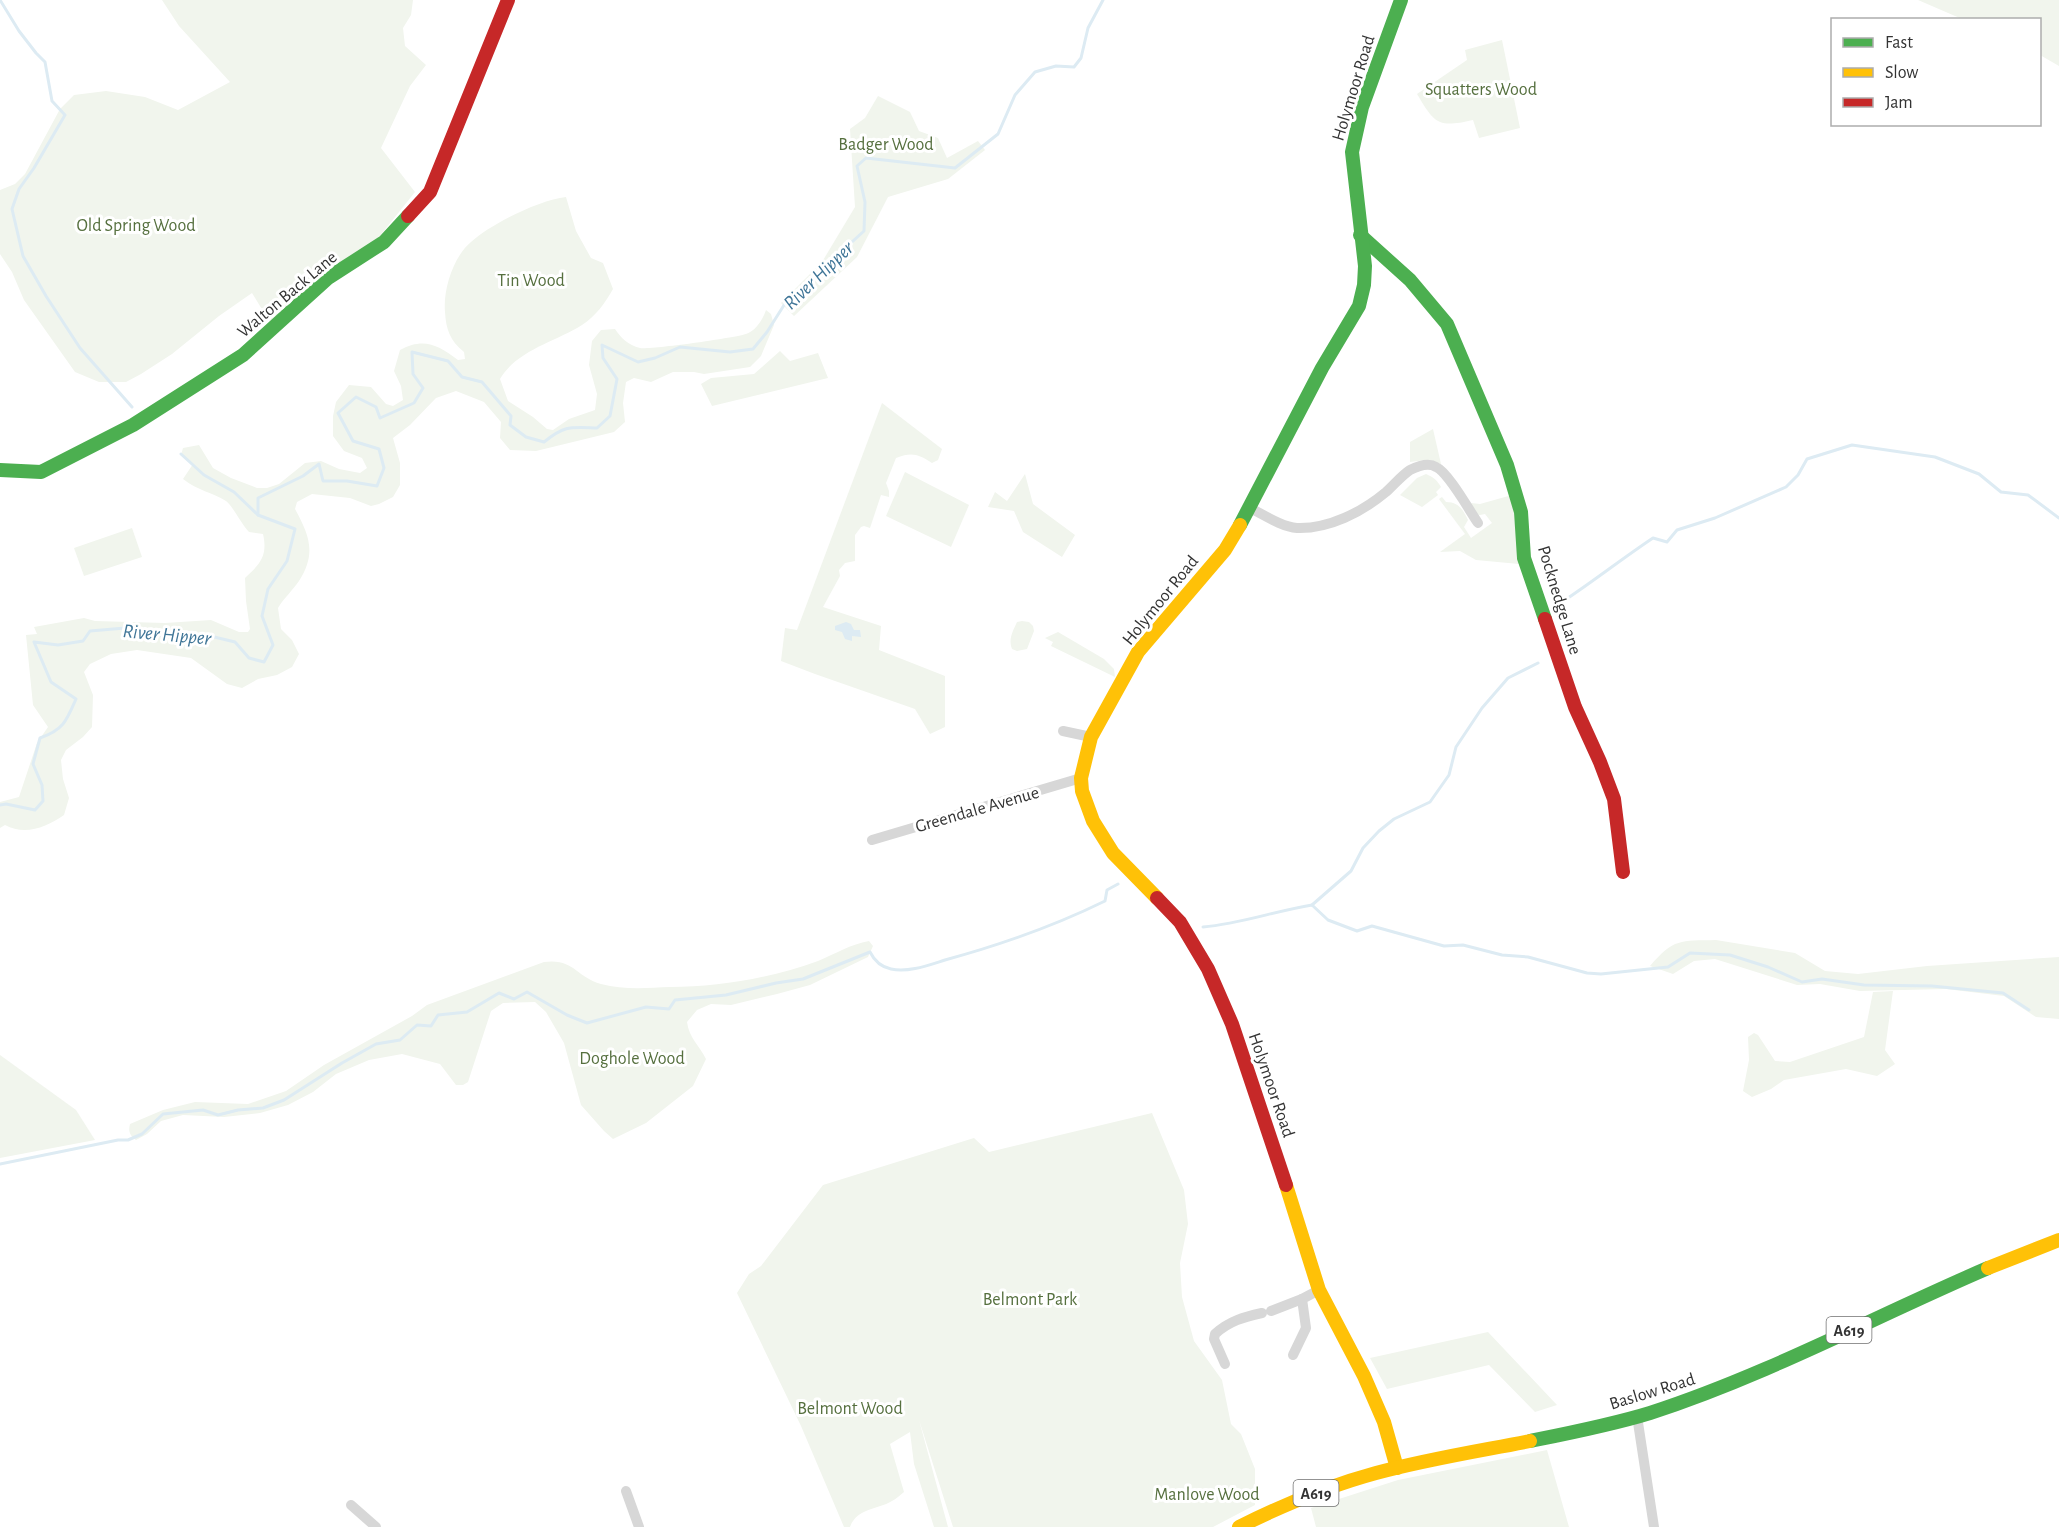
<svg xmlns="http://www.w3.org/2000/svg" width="2059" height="1527" font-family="'Alegreya Sans',sans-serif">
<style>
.green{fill:#f1f5ed}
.water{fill:#ddebf3}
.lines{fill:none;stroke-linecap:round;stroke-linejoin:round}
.stream{stroke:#ddebf3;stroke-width:3}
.street{stroke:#d7d7d7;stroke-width:10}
.fast{stroke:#4caf50;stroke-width:14}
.slow{stroke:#ffc107;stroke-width:14}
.jam{stroke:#c62828;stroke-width:14}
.labels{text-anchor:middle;stroke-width:6;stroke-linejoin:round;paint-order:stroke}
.shield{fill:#fff;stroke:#707070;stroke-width:1.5}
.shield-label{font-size:16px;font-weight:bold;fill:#333}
.street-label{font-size:18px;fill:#333;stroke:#fff}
.park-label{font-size:18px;fill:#56703f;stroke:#fff}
.water-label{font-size:20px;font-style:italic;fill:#3f7597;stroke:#fff}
</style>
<rect width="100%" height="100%" fill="#fff"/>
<g class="green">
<path d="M162,0H413L411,15L403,28L405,46L426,65L410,86L381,148L415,192L379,237L271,324L252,293L219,316L172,354L141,374L126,382H99L75,372L24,300L12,272L0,254V190L15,184L25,174L60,109L74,95L106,91L145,97L178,110L230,82L179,26Z"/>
<path d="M1918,0H2059V66L2040,55V20L1962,19Z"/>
<path d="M1502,40L1520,128L1479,138L1473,120C1438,128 1435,124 1417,94L1467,60L1465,50Z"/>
<path d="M878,96L910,112L919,131L938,138L947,158L978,141L985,150L948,179L888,197L857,257L794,316L781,303L822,262L855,207L850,129L865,118Z"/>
<path d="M566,197L576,231L591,258L603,263L613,289C605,303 596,316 582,325C555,342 517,350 500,379L508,401L533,417L547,429L553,430L569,419L595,410L597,394L589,365L592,341L601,330L615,329C621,338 628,345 640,348C649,350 734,338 746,334C756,331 763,319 766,310L771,314L774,325L761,356L750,367L704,374L694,372H673L651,382L634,378L626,382L623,403L625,422L614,432L536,451L510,450L500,438L501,422L484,402L456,391L436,398L410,425L393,438L400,463V485L393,497L379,504L371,506L350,498L312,494L297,502L295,509C309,535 317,553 299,581C293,590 284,598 278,608L281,629L292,640L299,654L292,667L277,675L258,679L242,688L227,684L191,658L137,650L111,654L90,664L84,672L93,695L92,727L83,737L66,750L61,760L63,779L69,798L64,815C47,827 25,836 5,825L0,828V802L19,797L37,743L48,727L33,705L26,635L37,634L34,627L84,618L95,621L165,623L211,620L239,632H248L250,629L246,601L245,578C260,564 268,556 263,534L249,532C242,525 232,505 226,501C212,492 198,491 183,479L193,464L181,455L183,448L199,445L213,468L231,478L257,488H267L279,484L305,463L321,461L339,469L360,473L367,468L362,458L344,451L333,436V416L336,402L349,385L371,387L386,404L393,406L403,400L401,386L394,371L400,350C424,337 438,345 458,360L465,359L464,352C450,341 446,329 445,312C443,290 453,257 471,242C491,224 539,200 566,197Z"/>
<path d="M780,351L790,361L818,353L828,378L712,406L701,384L711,378L754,374Z"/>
<path d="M882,403L942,449L938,460L932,463C918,454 912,452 896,458L886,483L889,491V497L881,495L870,528L864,526L861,527L855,535V561L845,563L839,570L840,576L823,607L881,626L879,650L945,676V727L930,734L915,709L815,674L781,661L785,628L797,630Z"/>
<path d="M1433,429L1441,464L1426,460L1410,462V442Z"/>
<path d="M905,472L969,505L951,547L886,516Z"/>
<path d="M1025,474L1033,504L1075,535L1062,557L1023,532L1014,511L988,507L995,492L1007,501Z"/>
<path d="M1426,474C1433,477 1437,480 1441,487L1436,492L1438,495L1422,507L1400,495L1417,478Z"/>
<path d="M1512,495L1519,564L1476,560L1460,551L1440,552L1465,534L1439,499L1442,497L1446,502C1459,502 1463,510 1468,520L1464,527L1471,538L1492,523L1485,514L1480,515L1475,514L1471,503L1480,504Z"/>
<path d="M132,528L142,557L84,576L74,548Z"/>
<path d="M1022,621L1029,622L1033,626L1034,631L1027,649L1017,651L1012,649C1008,639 1013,631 1017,622Z"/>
<path d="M1058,632L1104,659L1114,669L1115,677L1051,646L1053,642L1045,638Z"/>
<path d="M1716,940L1795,953L1825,971L1858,974L1927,966L2059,957V1019L2036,1017L2004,996L1946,989L1860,991L1820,984L1797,985L1715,959L1694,961L1673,974L1650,966C1674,938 1680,941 1716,940Z"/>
<path d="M869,941L873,946L868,957L810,985L777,994L731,1005L711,1004L697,1010L687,1022C689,1038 699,1045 706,1059L693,1086L646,1123L613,1139L604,1131L581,1105L564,1043L546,1012L535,1002L503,1003L491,1011L468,1082L463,1085H456L440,1064L402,1054L369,1060L336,1074L313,1092L288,1105L260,1113L224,1117L183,1115L161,1121L147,1134L136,1140C130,1135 128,1132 130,1124L163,1110L195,1102L248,1104L286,1091L324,1065L412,1016L427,1005L544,962C574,958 576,977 601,984C623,990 647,988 670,987C719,987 771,978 818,961C835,954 851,944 869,941Z"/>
<path d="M1893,991L1885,1050L1895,1064L1877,1076L1846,1069L1784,1080L1771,1089L1752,1097L1743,1091L1749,1060L1748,1037L1754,1033L1758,1035L1775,1061L1790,1062L1864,1037L1873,992Z"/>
<path d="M0,1055L76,1110L95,1140L0,1158Z"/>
<path d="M1152,1113L1184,1190L1188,1224L1180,1263L1182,1297L1194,1341L1222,1380L1231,1424L1241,1434L1255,1469V1505L1213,1527H953L919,1420L948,1527H934L914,1464L910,1432L890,1444L904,1492C900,1495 896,1499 892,1501C877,1510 857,1508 850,1527H844L801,1426L737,1293L749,1274L761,1266L823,1185L974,1138L989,1152Z"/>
<path d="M1488,1332L1557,1405L1535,1412L1489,1365L1387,1389L1370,1358Z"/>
<path d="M1547,1450L1569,1527H1316L1311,1508L1398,1480Z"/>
</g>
<path class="water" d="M846,622L851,624L854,630H860L861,637L852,636V641L845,639L842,632L835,630V626Z"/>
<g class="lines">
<g class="stream">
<path d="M0,0L19,31L36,53L45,62L52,101L65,115L34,168L19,189L12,209L23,256L46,296L80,348L132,407"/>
<path d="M181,454L204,475L234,492L258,515"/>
<path d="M1565,600C1595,580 1623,558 1653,538L1667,542L1677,530L1715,518L1786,487L1798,475L1807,459L1852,445L1935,457L1979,474L2001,492L2028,495L2059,518"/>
<path d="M0,805L6,804L35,810L43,801L42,785L33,764L40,738C63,730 66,722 76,699L51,682L34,642L58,645L83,641L90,631L125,628L155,635H206L235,642L249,658L264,662L273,645L262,616L268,589L287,561L295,529L258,515V498L303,476L319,464L323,481H347L377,486L384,468L379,449L353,441L338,413L356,397L376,407L380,418L414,403L423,388L413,374L412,352L448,361L462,377L482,382L511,416L510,425L526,437L544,442C565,425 570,427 597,428L610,416L617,379L603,358L602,345L638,362L655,358L680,347L730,352L753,349L767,332L786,302L864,231L865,202L857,166L866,158L955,168L998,134L1015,95L1035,72L1056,66L1074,67L1081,58L1088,28L1103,0"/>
<path d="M1312,905L1351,871L1363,848L1379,831L1394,819L1430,802L1449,775L1456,747L1482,708L1508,678L1538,663"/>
<path d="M1203,927C1240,924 1275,911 1312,905L1328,920L1357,931L1372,926L1444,946L1463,945L1502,955L1528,957L1587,973L1601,974L1668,967L1690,953L1730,955L1768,967L1802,982L1822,979L1864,985L1932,986L2003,993L2029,1010"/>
<path d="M0,1164L118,1140H128L142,1134L163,1114L203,1110L218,1115L238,1110L263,1108L284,1100L342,1063L376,1044L400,1040L417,1025L431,1026L438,1015L467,1012L499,993L514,999L527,992L567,1015L587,1023L646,1007L669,1009L675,1000L726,995L776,983L803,979L870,952C874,960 881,967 891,969C908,973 929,965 945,960C1000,945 1054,926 1105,901L1107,890L1118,884"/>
</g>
<g class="street">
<path d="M1250,508C1264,515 1282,527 1297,528C1329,529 1362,512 1386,492C1394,485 1401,476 1410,470C1418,466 1428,462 1436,467C1448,472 1469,510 1478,523"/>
<path d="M1063,731L1091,737"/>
<path d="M872,840L1081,778"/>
<path d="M1271,1311L1302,1299"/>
<path d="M1293,1355L1306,1328L1302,1299L1319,1290"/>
<path d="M1225,1364L1214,1339L1215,1334C1229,1321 1244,1317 1262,1313"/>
<path d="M1637,1416L1654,1527"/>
<path d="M626,1491L639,1527"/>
<path d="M351,1505L376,1527"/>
</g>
<g class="fast">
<path d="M1360,235L1410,280L1447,324L1507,465L1521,512L1524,558L1545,619"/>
<path d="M0,470L41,472L133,425L243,355L328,278L384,242L408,216"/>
<path d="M1240,525L1322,368L1359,306L1364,285L1365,266L1352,152L1362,107L1401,0"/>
<path d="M1530,1441C1570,1433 1611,1425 1650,1413C1767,1375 1876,1316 1988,1268"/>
</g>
<g class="slow">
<path d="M1157,898L1113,853L1093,821L1082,791L1081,778L1091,737L1138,652L1225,550L1240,525"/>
<path d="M1286,1185L1319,1290L1364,1376L1384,1422L1397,1468"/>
<path d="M1988,1268L2059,1240"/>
<path d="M1239,1527C1283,1505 1328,1486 1376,1473C1427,1459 1479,1451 1530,1441"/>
</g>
<g class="jam">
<path d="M408,216L430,192L508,0"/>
<path d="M1545,619L1575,707L1600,762L1614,799L1623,872"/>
<path d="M1157,898L1180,922L1208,969L1232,1024L1286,1185"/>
</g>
</g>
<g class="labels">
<g class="shield">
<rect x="1826.5" y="1317" width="45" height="26" rx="4.5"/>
<rect x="1293.5" y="1480" width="45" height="26" rx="4.5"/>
</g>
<g class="shield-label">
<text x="1849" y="1336">A619</text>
<text x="1316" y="1499">A619</text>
</g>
<g class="street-label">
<text transform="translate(1353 88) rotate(-73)" y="6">Holymoor Road</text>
<text transform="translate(287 294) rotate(-40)" y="6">Walton Back Lane</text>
<text transform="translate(1160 600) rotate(-51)" y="6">Holymoor Road</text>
<text transform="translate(1560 600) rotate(73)" y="6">Pocknedge Lane</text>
<text transform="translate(977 809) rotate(-16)" y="6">Greendale Avenue</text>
<text transform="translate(1272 1085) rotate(71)" y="6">Holymoor Road</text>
<text transform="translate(1652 1391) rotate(-17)" y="6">Baslow Road</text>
</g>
<g class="park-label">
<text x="1481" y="95">Squatters Wood</text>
<text x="886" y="150">Badger Wood</text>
<text x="136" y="231">Old Spring Wood</text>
<text x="531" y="286">Tin Wood</text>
<text x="632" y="1064">Doghole Wood</text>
<text x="1030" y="1305">Belmont Park</text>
<text x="850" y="1414">Belmont Wood</text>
<text x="1207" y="1500">Manlove Wood</text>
</g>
<g class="water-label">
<text transform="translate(818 275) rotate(-44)" y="7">River Hipper</text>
<text transform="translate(167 634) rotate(5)" y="7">River Hipper</text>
</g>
</g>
<rect x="1831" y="18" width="210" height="108" fill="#ffffff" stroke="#adadad" stroke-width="1.5"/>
<rect x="1843" y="38" width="30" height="9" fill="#4caf50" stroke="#adadad" stroke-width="1.5"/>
<text x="1885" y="48" font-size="18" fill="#333333">Fast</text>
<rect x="1843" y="68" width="30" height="9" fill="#ffc107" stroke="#adadad" stroke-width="1.5"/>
<text x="1885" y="78" font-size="18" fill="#333333">Slow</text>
<rect x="1843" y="98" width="30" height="9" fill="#c62828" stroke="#adadad" stroke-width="1.5"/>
<text x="1885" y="108" font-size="18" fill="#333333">Jam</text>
</svg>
